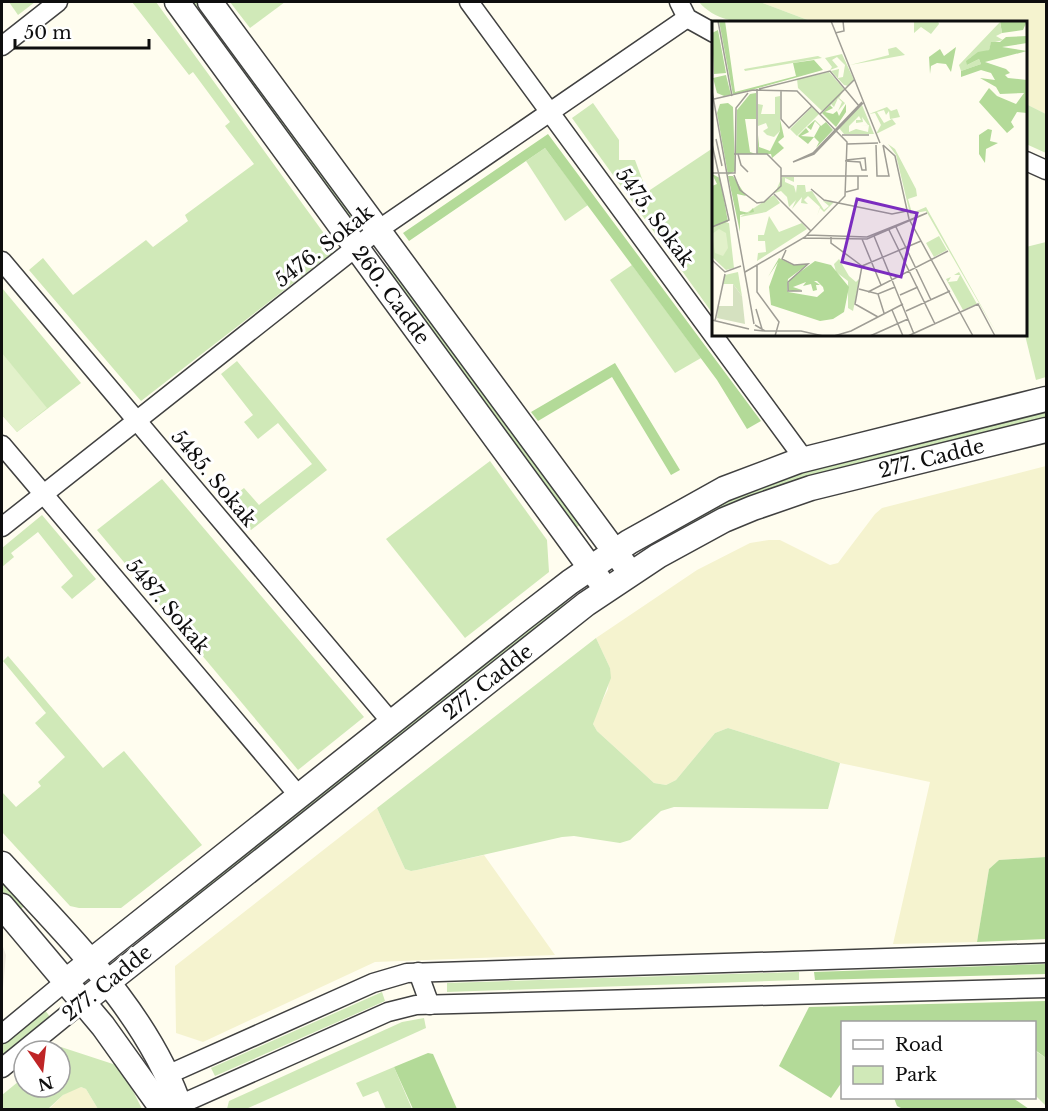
<svg xmlns="http://www.w3.org/2000/svg" width="1048" height="1111" font-family="'Libre Baskerville',serif">
<style>
.farmland{fill:#f5f3cf}
.green{fill:#d0e9b8}
.forest{fill:#b3da98}
.pitch{fill:#e2f1ca}
.plaza{fill:#efebde}
.lines{fill:none;stroke-linecap:round;stroke-linejoin:round}
.minor-casing{stroke:#414141;stroke-width:21}
.tertiary-casing{stroke:#414141;stroke-width:27}
.minor{stroke:#fff;stroke-width:18}
.tertiary{stroke:#fff;stroke-width:24}
.labels{text-anchor:middle;stroke-width:6;stroke-linejoin:round;paint-order:stroke}
.street-label{font-size:20px;fill:#0e0e0e;stroke:#fff}
.inset-road{fill:none;stroke:#9f9d95;stroke-width:1.5}
.view{fill:#7b2cbf;fill-opacity:0.15;stroke:#7b2cbf;stroke-width:3}
.inset-edge{fill:none;stroke:#0e0e0e;stroke-width:3}
</style>
<rect width="100%" height="100%" fill="#fffdef"/>
<g class="farmland">
<path d="M760,2H1046V114L1026,104V22H813Z"/>
<path d="M1046,466V857L999,860L989,869L977,942L893,944L930,782L840,763L728,728L715,733L676,780L666,785L654,783L597,731L593,724L594,718L608,689L610,668L596,638L697,570L750,543L769,540H780L830,565L838,563L875,514L882,508Z"/>
<path d="M377,808L405,869L411,871L417,870L484,855L555,955L375,962L203,1042L176,1033L175,966Z"/>
<path d="M81,1087L86,1089L98,1109L48,1110L63,1095L74,1088Z"/>
</g>
<g class="green">
<path d="M9,2H35L18,15Z"/>
<path d="M132,2H156L336,250L141,401L29,270L43,258L73,295L146,240L153,247L188,221L185,215L254,164L225,126L230,122L193,72L189,75Z"/>
<path d="M187,2H199L358,217L349,223Z"/>
<path d="M230,2H285L250,28Z"/>
<path d="M699,2H760L813,22C778,23 724,32 699,2Z"/>
<path d="M593,103L619,140V160H635L647,192L713,148V314L572,118Z"/>
<path d="M1026,104L1046,114V153L1026,144Z"/>
<path d="M545,148L588,205L565,221L526,161Z"/>
<path d="M1046,242V377L1036,380L1025,335L1026,247Z"/>
<path d="M392,264L583,523L574,529L385,270Z"/>
<path d="M632,265L701,358L675,373L610,280Z"/>
<path d="M2,288L81,383L17,432L2,415Z"/>
<path d="M237,361L327,470L251,530L227,501L244,488L259,505L312,464L278,423L258,439L244,422L253,415L221,374Z"/>
<path d="M1046,410V417L807,478L651,549L648,544L716,506L763,486L805,471Z"/>
<path d="M490,461L547,540L549,572L465,638L386,539Z"/>
<path d="M162,479L364,717L298,770L97,530Z"/>
<path d="M42,515L96,579L72,599L61,587L73,576L38,532L11,553L14,557L2,567V548Z"/>
<path d="M563,600L568,606L155,933L150,927Z"/>
<path d="M596,638L610,668L611,678L593,724L597,731L654,783L666,785L676,780L715,733L728,728L840,763L828,809L674,807L661,811L630,840L620,843L574,836L562,837L417,870L411,871L405,869L377,808Z"/>
<path d="M8,656L103,768L124,751L202,845L121,908H79L70,906L2,832V792L16,807L41,786L38,782L65,757L35,723L46,713L3,661Z"/>
<path d="M2,878L26,904L20,910L2,891Z"/>
<path d="M799,972V980L447,992V983Z"/>
<path d="M382,992L385,1001L215,1076L211,1068Z"/>
<path d="M45,1010L50,1017L2,1056V1045Z"/>
<path d="M424,1018L426,1028L246,1109H227L229,1101L402,1022Z"/>
<path d="M61,1047L116,1065L122,1069L142,1109H98L86,1089L81,1087L63,1095L48,1109L2,1110V1095L24,1077V1087H60V1051H56Z"/>
<path d="M1034,1050L1046,1058V1106L1035,1095Z"/>
<path d="M394,1067L412,1109H413H386L378,1091L363,1097L356,1083Z"/>
</g>
<g class="forest">
<path d="M548,134L761,421L747,429L717,380L545,148L409,241L403,233Z"/>
<path d="M615,363L680,470L671,475L612,377L538,421L531,412Z"/>
<path d="M1046,857V939L977,942L989,869L999,860Z"/>
<path d="M1046,964V974L815,980L814,972Z"/>
<path d="M1046,1001V1058L1035,1050L1034,1022H842V1082L831,1098L779,1066L809,1007Z"/>
<path d="M428,1053L433,1054L457,1109H413L394,1067Z"/>
<path d="M894,1098H1013L1029,1109H903L897,1106Z"/>
</g>
<path class="pitch" d="M2,353L47,408L17,432L2,415Z"/>
<path class="plaza" d="M2,944L6,955L2,999Z"/>
<g class="lines">
<g class="minor-casing">
<g id="minor">
<path d="M469,2L804,459"/>
<path d="M679,2L687,18L714,33"/>
<path d="M2,46L58,2"/>
<path d="M1026,161L1046,170"/>
<path d="M2,261L392,723"/>
<path d="M2,445L299,796"/>
<path d="M2,527L378,230L687,18"/>
<path d="M418,972L430,1005"/>
<path d="M2,1034L66,981"/>
<path d="M2,1068L83,1002"/>
<path d="M167,1075L373,983L407,973L1046,953"/>
<path d="M179,1105L388,1012L416,1005L1046,988"/>
</g>
</g>
<g class="tertiary-casing">
<g id="tertiary">
<path id="s1" d="M177,2L600,581"/>
<path d="M210,2L624,564"/>
<path d="M2,864C69,938 148,1012 181,1110"/>
<path d="M2,906L103,1026L163,1110"/>
<path d="M66,981L522,619L570,582L629,542L724,489L798,461L1046,399"/>
<path id="s2" d="M83,1002L586,604L658,556L724,520L753,508L811,488L1046,430"/>
</g>
</g>
<use href="#minor" class="minor"/>
<use href="#tertiary" class="tertiary"/>
</g>
<g class="labels">
<g class="street-label">
<text transform="translate(655 217) rotate(54)" y="7">5475. Sokak</text>
<text transform="translate(324 246) rotate(-38)" y="7">5476. Sokak</text>
<text dy="7" stroke="none"><textPath href="#s1" startOffset="363">260. Cadde</textPath></text>
<text dy="7" stroke="none"><textPath href="#s2" startOffset="1020">277. Cadde</textPath></text>
<text transform="translate(214 478) rotate(50)" y="7">5485. Sokak</text>
<text transform="translate(168 606) rotate(50)" y="7">5487. Sokak</text>
<text dy="7" stroke="none"><textPath href="#s2" startOffset="516">277. Cadde</textPath></text>
<text transform="translate(107 983) rotate(-39)" y="7">277. Cadde</text>
</g>
</g>
<g transform="translate(712 21)">
<rect width="315" height="315" fill="#fffdef"/>
<path d="M202,0H226L227,3L219,13L209,6L202,12ZM288,1L290,12L284,15L291,19L279,22L277,29L258,37L255,44L267,38L269,43L249,50L247,44ZM184,26L193,34L138,44L177,34L176,28ZM130,33L142,59L136,65L132,64L119,50L127,48L126,57L131,56L133,44L125,36L120,39L126,46L118,49L120,46L113,37ZM106,35L110,37L33,50L32,48ZM117,51L132,68L127,77L133,82L126,90L130,81L126,77L122,86L119,83L110,90L86,67L85,58ZM68,75V110L62,116L55,114L51,110L56,107L54,102L46,105V83L51,84L49,93H63V76ZM150,84L162,113H132L127,107L131,102L126,106ZM147,95L149,99H144V102L151,101L150,96L156,104L148,105L157,104L156,111L144,108L137,111V105ZM100,86L107,93L85,115L78,108ZM175,86L179,90L185,88L188,96L178,98L177,90L174,94L172,89L165,91L172,102L180,98L184,103L164,113L169,104L163,92L157,93ZM176,123L183,128L204,168L205,175L196,178L200,192L214,186L286,315L214,190L198,193L184,134ZM70,156H82V161L73,157V161L82,165L84,172L85,164H93L94,171L89,172L100,170L112,189L117,185L111,180L122,181L112,191L108,187L105,195L108,186L96,175L92,179L96,183L89,182L90,176L80,188L84,179L77,186L75,176L69,170L63,172ZM62,174L68,182L54,191L28,196ZM57,195L67,211L90,202L95,208L45,240L46,232L54,231L53,220H46V214H52ZM6,202H17L22,247L14,249L0,236V206ZM227,215L235,229L222,236L214,222ZM127,238L137,255L144,261L148,257L141,290L136,287V260L124,251L122,243ZM26,251L30,275L21,263H11L13,254ZM247,251L265,283L251,289L234,258L239,256L236,261L245,260L248,254H242Z" fill="#d0e9b8" fill-rule="evenodd"/>
<path d="M7,0H13L23,71L84,55L81,42L102,39L111,49L21,74ZM315,0L311,9L290,12L288,0ZM6,9L14,52L2,53L0,12ZM315,15V22L290,26L315,30L273,41L294,48L298,52L293,54L296,57L315,59V92L305,91L299,101L302,106L295,112L267,81L277,67L285,75L304,83L312,72L288,73L284,66L268,57L283,59L279,52L269,49L249,56V50L269,43L267,38L255,44L254,40L266,31L277,29L279,21H288L294,16ZM244,26L239,51L234,43L225,42L219,45L218,53L217,36L228,28L232,35ZM14,54L19,74L12,75L5,72L1,57ZM44,72V98H33L38,131L44,133H24L25,89L38,73ZM16,82L21,86L23,150L16,154L5,92L8,83ZM134,83V91L124,106L110,92L118,84L121,87L113,91L121,93L125,90L127,95ZM68,98L72,116L66,121L72,127L60,137L59,133H45L47,114V126L58,130L68,110ZM103,99L109,105L114,101L121,109L104,127L107,121L102,116L96,123L86,115L94,107L97,111L89,115L102,116L108,105L103,100L99,109L95,106ZM276,108L280,109L278,120L286,122L274,128L273,142L267,133V114ZM0,153L8,157L16,201L0,206V165L5,163ZM16,155H21L34,175L25,173L28,190L37,192L41,187L42,191L28,194V211ZM67,237L81,244H95L76,258L75,269L76,271L105,276L112,270L111,266L105,260H102L108,264H104L105,269L101,270L99,263L91,265L94,261L81,266L90,269L81,270L76,269L77,259L103,240L119,244L137,266L132,291L121,298L108,300L59,284L57,266L66,241L56,256Z" fill="#b3da98"/>
<path d="M21,263L30,275L33,303L5,297L6,285H21Z" fill="#d5e1c0"/>
<path d="M7,208L14,212L16,227L11,235L3,232L0,213Z" fill="#e2f1ca"/>
<path class="inset-road" d="M6,0L20,75M119,0L168,122M123,12L132,10L131,0M47,68L118,50L147,85M69,69V98L77,107L100,85M0,70L42,303M2,78L41,69L85,70L135,121L133,175L93,216L33,251M150,81L101,132L81,141L102,133L151,82M108,93L142,59M130,114H157M4,118L10,145M0,123L17,199L0,206M135,123L166,122M164,124L165,155H177L171,124M171,124L183,135L197,198L261,315M26,133L29,144L36,151M45,133V68M133,140L148,141L150,149H154L153,137L134,139M0,152H23L24,87L36,72M22,154L28,169L45,182L52,181L69,165V147L55,133H22M69,155H156M99,168L112,179L180,193L195,190M134,171L146,168V155M62,173L99,210M184,206L219,279M177,209L223,303M162,215L202,313M119,216V222L150,245M91,217L155,218L215,192L155,216L95,214M150,218L169,264M74,229L70,238L82,244L96,243L76,261V270H90M0,239L13,251L29,245M45,244V271L67,301L63,315M150,245L143,283L166,296M150,245L209,220M147,268L166,273L183,266M156,271L236,230M166,273L172,292M188,274L206,266M44,288L50,308M180,289L191,315M194,290L238,270M0,299L37,308M3,300L13,253M42,309L53,310L43,304M53,310H89L111,315M122,315L139,310L191,283M158,315L196,298M196,315L266,283L283,315"/>
<path class="view" d="M145,178L205,192L189,256L130,241Z"/>
<rect width="315" height="315" class="inset-edge"/>
</g>
<rect width="1048" height="1111" fill="none" stroke="#0e0e0e" stroke-width="6"/>
<rect x="841" y="1021" width="195" height="78" fill="#ffffff" stroke="#9f9f9f" stroke-width="1.5"/>
<rect x="853" y="1040" width="30" height="9" fill="#ffffff" stroke="#9f9f9f" stroke-width="1.5"/>
<text x="895" y="1051" font-size="18" fill="#0e0e0e">Road</text>
<rect x="853" y="1066" width="30" height="18" fill="#d0e9b8" stroke="#9f9f9f" stroke-width="1.5"/>
<text x="895" y="1081" font-size="18" fill="#0e0e0e">Park</text>
<g transform="translate(42 1069) rotate(166)"><circle r="28" fill="#ffffff" stroke="#9f9f9f" stroke-width="1.5"/>
<path d="M0-4.5L10 22L0 15L-10 22Z" fill="#bf2526"/>
<text y="-9" font-size="16" font-weight="bold" text-anchor="middle" fill="#0e0e0e">N</text>
</g>
<path d="M15 39v9h134v-9" fill="none" stroke="#0e0e0e" stroke-width="3"/>
<text x="24" y="39" font-size="18" fill="#0e0e0e" stroke="#ffffff" stroke-width="4.5" paint-order="stroke">50 m</text>
</svg>
